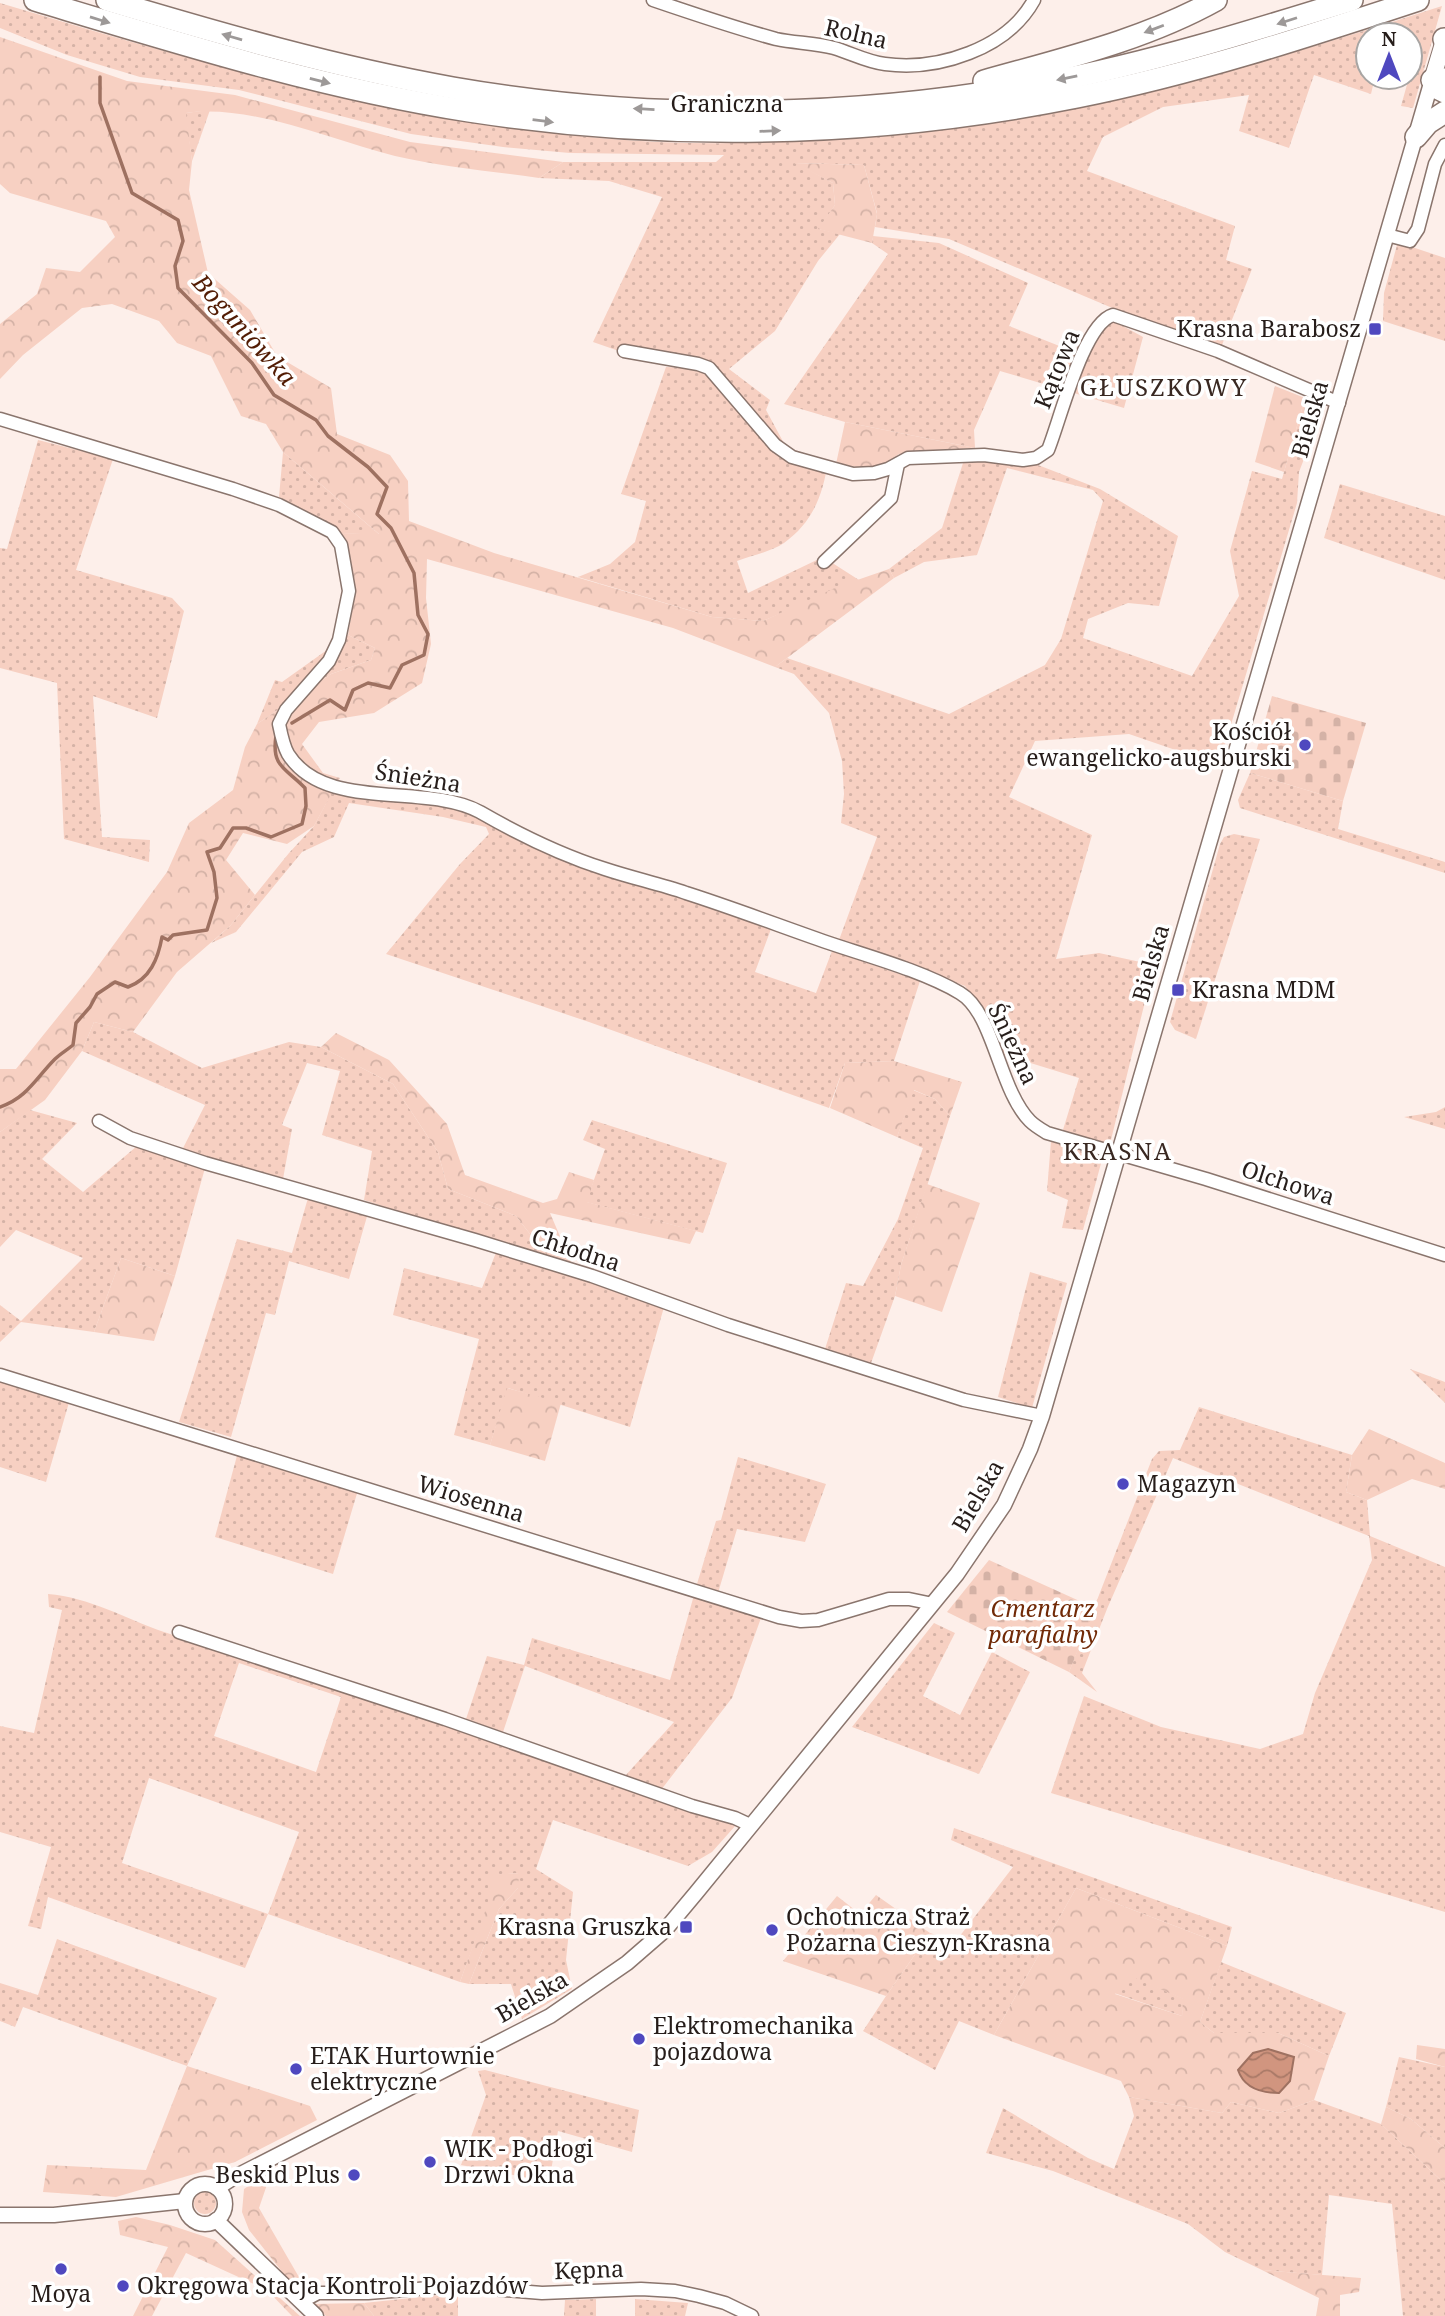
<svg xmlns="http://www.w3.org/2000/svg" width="1445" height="2316" font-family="'Noto Serif',serif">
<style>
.grass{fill:url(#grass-dots);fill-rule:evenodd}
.forest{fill:url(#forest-crowns);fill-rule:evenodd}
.cemetery{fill:url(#cemetery-stones)}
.water{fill:url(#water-waves);stroke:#9e7161;stroke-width:2}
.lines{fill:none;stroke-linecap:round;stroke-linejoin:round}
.stream{stroke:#9e7161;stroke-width:3.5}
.minor-casing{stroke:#8a756d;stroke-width:15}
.tertiary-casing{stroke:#8a756d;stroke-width:17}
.secondary-casing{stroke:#8a756d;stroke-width:18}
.motorway-casing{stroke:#8a756d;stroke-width:24}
.minor{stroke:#fff;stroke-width:12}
.tertiary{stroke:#fff;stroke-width:14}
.secondary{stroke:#fff;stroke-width:16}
.motorway{stroke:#fff;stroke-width:21}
.oneway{fill:#9d9998}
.poi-dot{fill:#4f48bf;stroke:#fff;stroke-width:2.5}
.labels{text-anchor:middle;stroke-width:7;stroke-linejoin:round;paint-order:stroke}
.street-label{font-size:23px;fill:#261d1a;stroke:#fff}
.poi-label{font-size:23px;fill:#261d1a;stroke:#fff;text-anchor:start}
.park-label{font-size:23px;font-style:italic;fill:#712a07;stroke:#fff}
.water-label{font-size:24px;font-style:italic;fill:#521c04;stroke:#fff}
.neighbourhood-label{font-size:24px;letter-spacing:2px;fill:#392821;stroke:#fff}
</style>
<defs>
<pattern id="grass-dots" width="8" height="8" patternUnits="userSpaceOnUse" patternTransform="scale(1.75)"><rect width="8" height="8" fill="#f7d0c2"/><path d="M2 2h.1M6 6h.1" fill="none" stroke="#d4b2a6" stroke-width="1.8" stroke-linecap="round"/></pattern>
<pattern id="forest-crowns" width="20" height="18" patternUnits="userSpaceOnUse" patternTransform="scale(1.75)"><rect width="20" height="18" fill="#f7d0c2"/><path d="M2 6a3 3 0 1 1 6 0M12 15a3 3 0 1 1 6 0" fill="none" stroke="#d4b2a6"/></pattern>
<pattern id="cemetery-stones" width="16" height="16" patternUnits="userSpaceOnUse" patternTransform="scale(1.75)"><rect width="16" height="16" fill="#f7d0c2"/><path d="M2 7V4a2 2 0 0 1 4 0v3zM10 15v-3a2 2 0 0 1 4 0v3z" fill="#d4b2a6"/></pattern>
<pattern id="water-waves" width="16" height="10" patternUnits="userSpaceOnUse" patternTransform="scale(1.75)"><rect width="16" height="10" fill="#d1957f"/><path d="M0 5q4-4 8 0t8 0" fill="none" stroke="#a97967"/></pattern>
</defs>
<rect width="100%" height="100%" fill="#fdefea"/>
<g class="grass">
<path d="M0,3C196,62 394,119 599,138C728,150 862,140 990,121C1022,117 1054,114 1085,107C1206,81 1324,44 1442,6L1413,108L1401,106L1408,81L1394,77H1410V35H1368V77H1375L1371,94L1314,75L1289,148L1239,131L1249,95L1163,107L1103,137L1087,171L1235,226L1226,260L1252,269L1222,345L1110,307L949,239L875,227L877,213L864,165L796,163L833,183L835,205L819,229L840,234L818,261L775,331L729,369L770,400L766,410L786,447L828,461C823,495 813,522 784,543C771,552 752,555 737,561L748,593L823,557L859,580L763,621L712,617L578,577L610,564L635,542L646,501L621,494L666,367L721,369L616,350L593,342L662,197L609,181L539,178L563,162H716L724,155L570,153L503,147L411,134L239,90L140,77L67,55L0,28Z"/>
<path d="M210,110L192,161L185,113Z"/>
<path d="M873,236L939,243L1028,283L1009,326L1077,353L1103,315L1143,337L1124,408L1000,371L974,430L975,448L845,422L784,404L888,254L872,243Z"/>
<path d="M1397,245H1406L1445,258V341L1383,321L1384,293Z"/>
<path d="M1305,398L1325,404L1299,472L1297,503L1219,765L1129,734L1035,741L1009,797L1092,835L1056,959L1099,953L1154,965L1109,1148L1062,1133L1079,1078L1001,1054L987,1019L965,986L839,940L877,837L841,823L844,794L842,761L829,713L794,674L775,667L787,658L949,714L1045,665L1061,639L1103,501L1093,490L1007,468L977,555L924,562L894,578L889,569L942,528L964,460L1038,465L1100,489L1178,536L1159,606L1128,603L1088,619L1083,638L1192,676L1239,596L1230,551L1252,471L1282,479Z"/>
<path d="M38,440L113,459L76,570L172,598L184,611L157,718L93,696L102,837L150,840L149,862L64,839L57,683L0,668V548L7,549Z"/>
<path d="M283,452L380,535L341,533L328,523L279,497Z"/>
<path d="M1340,484L1445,516V580L1324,538Z"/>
<path d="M348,635L375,648L371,660L331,674L257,724L275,680L282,682Z"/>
<path d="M1250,773L1343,801L1338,829L1445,862V873L1240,808L1238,800Z"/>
<path d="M333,790L435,804L471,812L612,875L771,929L755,972L816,993L832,951L920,981L894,1061L845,1063L829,1108L589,1022L386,954L460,864L489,834L486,827L443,817L349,803L334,837L302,852L236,932L211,943L230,926L289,853L314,826Z"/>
<path d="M1234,834L1260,839L1196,1039L1175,1030L1170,1022L1220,844L1224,837Z"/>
<path d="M94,1022L133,1032L202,1068L289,1042L321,1047L393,1084L438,1152L448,1189L516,1216L551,1261L364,1200L372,1151L322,1135L340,1071L307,1063L282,1125L292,1129L283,1179L181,1152L205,1105L82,1051Z"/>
<path d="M913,1090L935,1099L950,1116L901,1265L895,1296L870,1366L825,1349L846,1283L863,1286L898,1219L923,1148L897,1137Z"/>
<path d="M1445,1107V1129L1404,1117L1436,1112Z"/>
<path d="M30,1110L77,1123L42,1159L83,1192L137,1146L205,1168L175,1276L121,1258L94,1332L21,1322L0,1342V1305L21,1321L83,1258L16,1230L0,1247V1132Z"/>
<path d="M592,1120L727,1163L703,1233L586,1202L605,1149L583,1140Z"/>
<path d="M1051,1141L1103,1156L1083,1230L1062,1228L1068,1200L1047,1191Z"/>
<path d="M308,1198L368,1213L349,1279L289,1261L275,1315L266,1313L231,1437L179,1422L237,1239L292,1253Z"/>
<path d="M497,1250L664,1307L630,1427L508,1388L490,1445L454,1435L479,1339L393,1315L404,1268L482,1288Z"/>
<path d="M1030,1272L1067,1283L1032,1408L998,1397Z"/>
<path d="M1410,1369L1445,1382V1403Z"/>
<path d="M0,1377L70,1399L46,1482L0,1467Z"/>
<path d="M1199,1407L1352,1455L1346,1492L1367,1500L1370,1536L1445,1567V1912L1051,1793L1084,1696L1161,1727L1260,1749L1303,1734L1315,1693L1372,1560L1369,1536L1173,1458L1107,1609L1082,1673L1097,1692L1069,1672L1152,1459L1159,1451L1180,1450Z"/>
<path d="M238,1452L358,1490L333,1574L215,1537Z"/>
<path d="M738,1457L826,1484L805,1542L737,1529L718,1593L697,1584L716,1521L721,1520Z"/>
<path d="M48,1594C89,1597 126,1619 164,1632C256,1662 348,1689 439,1720V1724L736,1825L712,1852L688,1866L553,1820L536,1869L573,1892L566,1960L572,1989L522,2019L511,1984H469L499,1909L518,1888V1873L488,1876L489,1903L460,1982L268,1914L245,1968L48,1897L41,1929L28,1926L51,1847L0,1832V1726L34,1733L62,1610L49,1607ZM239,1663L341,1697L316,1772L214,1736ZM149,1778L299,1832L268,1914L122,1863Z"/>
<path d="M694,1595L761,1618L732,1698L661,1790L625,1776L674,1722L525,1666L503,1732L466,1719L487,1656L524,1665L532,1638L670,1680Z"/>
<path d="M934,1623L955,1633L923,1696L960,1715L992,1652L1030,1672L979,1774L852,1727Z"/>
<path d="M954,1828L1232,1927L1227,1946L1076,1888L994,2035L959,2021L935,2070L863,2031L886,1996L930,1933L956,1941L1013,1867L951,1840Z"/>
<path d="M57,1939L217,1998L187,2066L23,2007L15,2027L0,2021V1983L38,1995Z"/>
<path d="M1221,1962L1346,2013L1329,2056L1278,2033H1214L1200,2022Z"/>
<path d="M1128,1974L1184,1999L1182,2016L1114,1993Z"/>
<path d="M1399,2057L1445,2067V2148L1411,2119L1386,2107Z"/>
<path d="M485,2070L639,2110L632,2152L558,2131L549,2182L461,2165L486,2095L478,2071Z"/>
<path d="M1129,2097L1222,2113L1231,2102L1279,2113L1314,2100L1381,2124L1445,2184V2316H1403L1392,2204L1329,2195L1322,2275L1262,2270L1225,2252L1188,2224L1053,2171L986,2153L1003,2108L1088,2158L1114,2169L1134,2116Z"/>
<circle cx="205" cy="2203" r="11"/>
<path d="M458,2293V2316H374L364,2303Z"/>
<path d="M596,2299V2316H564L565,2300Z"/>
<path d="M635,2299L688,2303L685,2316H635Z"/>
</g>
<g class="forest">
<path d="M0,37L127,81L235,95L410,142L563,162L539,178C491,171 442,167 395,156C331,140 252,104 186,113L192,161L189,190L208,273L250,310L277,356L331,388L337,434L390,455L408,481L409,521L494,553L712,617L763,621L837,587L889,569L894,578L775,667L673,628L427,559L426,598L431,644L422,683L374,713L319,722L302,744L323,773L340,778L314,826L287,844L243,833L226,860L255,895L230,926L177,972L133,1032L94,1022L82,1051L45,1100L0,1132V1069H16L90,977L167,872L189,823L233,790L245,747L257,724L331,674L371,660L375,648L348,635L354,599L341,533L379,534L283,452L266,424L241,416L211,356L177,343L159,321L112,304L82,308L23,355L0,379V324L37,294L46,268L80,272L115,237L106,221L10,193L0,184Z"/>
<path d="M794,163L864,165L877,214L872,243L818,229L835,205L833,183Z"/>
<path d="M1275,386L1305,398L1284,472L1255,462Z"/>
<path d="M845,422L975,448L899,454L883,467L870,469L836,464Z"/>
<path d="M336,1033L389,1060L447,1124L465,1175L543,1203L557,1199L569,1172L594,1180L587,1202L696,1231L690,1244L550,1213L571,1262L551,1261L516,1216L448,1189L438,1152L393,1084L321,1047Z"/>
<path d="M894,1061L962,1082L950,1116L935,1099L914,1090L897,1137L830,1108L845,1063Z"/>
<path d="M927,1184L980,1203L942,1312L895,1296L901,1265Z"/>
<path d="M121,1258L175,1276L154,1341L94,1332Z"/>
<path d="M507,1388L561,1403L545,1461L490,1445Z"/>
<path d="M1369,1429L1445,1463V1489L1412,1479L1367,1500L1346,1492L1352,1455Z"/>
<path d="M519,1873L518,1888L499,1909L469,1984L460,1982L488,1903V1875Z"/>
<path d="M1076,1888L1227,1946L1200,2022L1214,2033H1278L1329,2056L1314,2100L1279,2113L1231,2102L1222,2113L1129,2097L1121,2081L994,2035ZM1128,1975L1183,1999L1182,2016L1115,1994Z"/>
<path d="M876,1895L930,1933L886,1996L783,1961L837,1896L860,1914Z"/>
<path d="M1417,2045L1445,2049V2067L1416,2059Z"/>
<path d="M187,2066L310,2106L317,2120L235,2162L116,2197L43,2192L47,2165L146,2170Z"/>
<path d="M1386,2107L1411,2119L1445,2148V2184L1381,2124Z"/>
<path d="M272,2170L259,2208L307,2291L298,2292L249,2230L242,2212L244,2189Z"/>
<path d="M136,2217L170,2225L215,2240L300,2316H292L267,2290L186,2253L152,2316H133L168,2247L120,2235L118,2221Z"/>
<path d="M1262,2270L1361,2278L1359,2292L1340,2295V2316H1316L1319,2298Z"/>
<path d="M364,2303L374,2316H326L313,2304Z"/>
</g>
<g class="cemetery">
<path d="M1272,696L1366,723L1343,801L1250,773Z"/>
<path d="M989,1560L1095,1608L1069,1672L947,1612Z"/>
</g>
<path class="water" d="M1268,2049L1294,2057L1290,2081L1279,2093C1262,2093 1244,2088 1238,2070L1253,2053Z"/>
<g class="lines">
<g class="stream">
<path d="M100,77V103L132,193L178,220L183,241L175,266L178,288L252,363L274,395L316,420L328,436L368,467L387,487L377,514L391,528L414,573L418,615L428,634L424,655L402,665L390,688L368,683L353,690L345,710L330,700L292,723"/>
<path d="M0,1107C27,1098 36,1078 55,1059C60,1054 67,1050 73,1045L76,1023L90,1007L97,994L115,982L128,987C150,979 158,959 162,937L168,940L173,935L207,930L217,898L214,872L207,852L220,848L233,828H246L271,837L302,824L306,806L305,788C286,768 271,767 276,736"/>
</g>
<g class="minor-casing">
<g id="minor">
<path d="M653,0C694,14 735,28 776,39C795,43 815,43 834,48C851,53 867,62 885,64C938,71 1007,49 1034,0"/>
<path d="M1387,235L1410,241L1418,229L1435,164L1445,145"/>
<path d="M624,351L698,364L709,368L775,445L792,457L853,474L874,473L888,469L908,458L984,455L1023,460L1036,458L1048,450C1060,421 1083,324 1113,315L1218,351L1339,403"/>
<path d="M0,419L233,489L279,505L332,532L341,545L349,591L339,640L329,661L286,710L279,724C281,734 283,745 288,754C325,813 425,782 480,812C520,835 561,855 605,869C632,878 660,884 686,893C733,908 780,926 826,942C867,956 923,971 960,993C994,1013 999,1090 1030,1121C1035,1126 1042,1130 1047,1133L1206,1179L1445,1255"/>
<path d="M824,562L891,498L898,464"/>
<path d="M99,1121L130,1138L205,1163L475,1240L592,1276L728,1325L964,1400L1042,1416"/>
<path d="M0,1375L779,1617L801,1621L818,1620L889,1599H909L933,1604"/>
<path d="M179,1632L445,1719L692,1806L735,1818L750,1825"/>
<path d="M301,2302L318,2293H368L454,2286L542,2293L641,2289L675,2291L699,2296L725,2303L752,2316"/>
</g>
</g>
<g class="tertiary-casing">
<g id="tertiary">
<circle cx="205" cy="2204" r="20"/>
<path d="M217,2188L231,2179L550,2016L627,1963L665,1930L696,1893L957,1574L1004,1505L1030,1449L1042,1416L1432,80"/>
<path d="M0,2215H54L185,2201"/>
<path d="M216,2220L316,2316"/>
</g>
</g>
<g class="secondary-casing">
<path id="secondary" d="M1432,80L1445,37"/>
</g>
<g class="motorway-casing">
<g id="motorway">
<path d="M35,0C178,43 321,88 469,111C671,142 876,137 1077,97C1193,74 1306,37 1418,0"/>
<path d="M107,0C221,34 335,67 453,88C649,122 855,119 1050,82C1153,62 1252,31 1352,0"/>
<path d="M1444,39L1445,42"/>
<path d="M1445,79L1432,80L1439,89L1445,92"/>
<path d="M984,81C1062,59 1144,40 1216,0"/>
<path d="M1416,137L1428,123L1445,112"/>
</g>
</g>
<use href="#minor" class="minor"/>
<use href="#tertiary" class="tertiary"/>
<use href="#secondary" class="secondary"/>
<use href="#motorway" class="motorway"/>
</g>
<defs><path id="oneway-solid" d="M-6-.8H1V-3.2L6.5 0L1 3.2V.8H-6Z" transform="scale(1.75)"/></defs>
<g class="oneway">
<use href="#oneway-solid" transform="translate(100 20) rotate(17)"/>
<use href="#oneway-solid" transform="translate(1287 21) rotate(162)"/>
<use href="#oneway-solid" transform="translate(1154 29) rotate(159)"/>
<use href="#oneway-solid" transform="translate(232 37) rotate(-164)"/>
<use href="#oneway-solid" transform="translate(1067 78) rotate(168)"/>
<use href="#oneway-solid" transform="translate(320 81) rotate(14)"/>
<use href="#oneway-solid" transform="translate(644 109) rotate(-177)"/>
<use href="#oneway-solid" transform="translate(543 121) rotate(7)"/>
<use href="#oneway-solid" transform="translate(770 131) rotate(-2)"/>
</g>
<g class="poi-dot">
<rect x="1368" y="322" width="14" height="14" rx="3.5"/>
<circle cx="1305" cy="745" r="7"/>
<rect x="1171" y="983" width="14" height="14" rx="3.5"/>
<circle cx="1123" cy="1484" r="7"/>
<rect x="679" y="1920" width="14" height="14" rx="3.5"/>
<circle cx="772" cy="1930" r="7"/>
<circle cx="639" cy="2039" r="7"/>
<circle cx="296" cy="2069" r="7"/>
<circle cx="430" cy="2162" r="7"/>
<circle cx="354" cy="2175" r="7"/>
<circle cx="61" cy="2269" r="7"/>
<circle cx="123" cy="2286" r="7"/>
</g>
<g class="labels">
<g class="street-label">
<text transform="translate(856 34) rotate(13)" y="8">Rolna</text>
<text x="727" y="112">Graniczna</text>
<text transform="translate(1057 369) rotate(-68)" y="8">Kątowa</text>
<text transform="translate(1310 419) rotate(-74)" y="8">Bielska</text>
<text transform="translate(418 778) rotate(9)" y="8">Śnieżna</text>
<text transform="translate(1151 963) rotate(-74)" y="8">Bielska</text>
<text transform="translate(1013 1044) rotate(65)" y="8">Śnieżna</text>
<text transform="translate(1288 1183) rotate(18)" y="8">Olchowa</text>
<text transform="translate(576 1250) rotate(18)" y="8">Chłodna</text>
<text transform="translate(978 1496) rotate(-60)" y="8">Bielska</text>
<text transform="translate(471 1499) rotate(17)" y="8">Wiosenna</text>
<text transform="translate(532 1997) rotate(-30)" y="8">Bielska</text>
<text transform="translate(589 2270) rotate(-2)" y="8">Kępna</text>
</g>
<g class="poi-label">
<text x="1361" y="337" text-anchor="end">Krasna Barabosz</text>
<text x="1291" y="740" text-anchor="end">Kościół<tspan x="1291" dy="26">ewangelicko-augsburski</tspan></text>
<text x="1192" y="998">Krasna MDM</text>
<text x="1137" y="1492">Magazyn</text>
<text x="786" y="1925">Ochotnicza Straż<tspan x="786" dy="26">Pożarna Cieszyn-Krasna</tspan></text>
<text x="672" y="1935" text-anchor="end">Krasna Gruszka</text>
<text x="653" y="2034">Elektromechanika<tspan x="653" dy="26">pojazdowa</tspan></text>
<text x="310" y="2064">ETAK Hurtownie<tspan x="310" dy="26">elektryczne</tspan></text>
<text x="444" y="2157">WIK - Podłogi<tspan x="444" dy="26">Drzwi Okna</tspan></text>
<text x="340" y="2183" text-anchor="end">Beskid Plus</text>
<text x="137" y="2294">Okręgowa Stacja Kontroli Pojazdów</text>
<text x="61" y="2302" text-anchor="middle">Moya</text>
</g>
<g class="park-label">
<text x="1043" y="1617">Cmentarz<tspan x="1043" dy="26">parafialny</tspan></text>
</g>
<g class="water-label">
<text transform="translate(244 330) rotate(48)" y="8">Boguniówka</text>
</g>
<g class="neighbourhood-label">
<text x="1164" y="396">GŁUSZKOWY</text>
<text x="1118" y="1160">KRASNA</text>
</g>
</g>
<g transform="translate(1389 56)"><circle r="33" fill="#ffffff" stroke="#a8a5a3" stroke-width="2"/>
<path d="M0-5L12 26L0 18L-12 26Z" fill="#4f48bf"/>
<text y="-10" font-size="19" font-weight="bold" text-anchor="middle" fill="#261d1a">N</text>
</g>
</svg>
